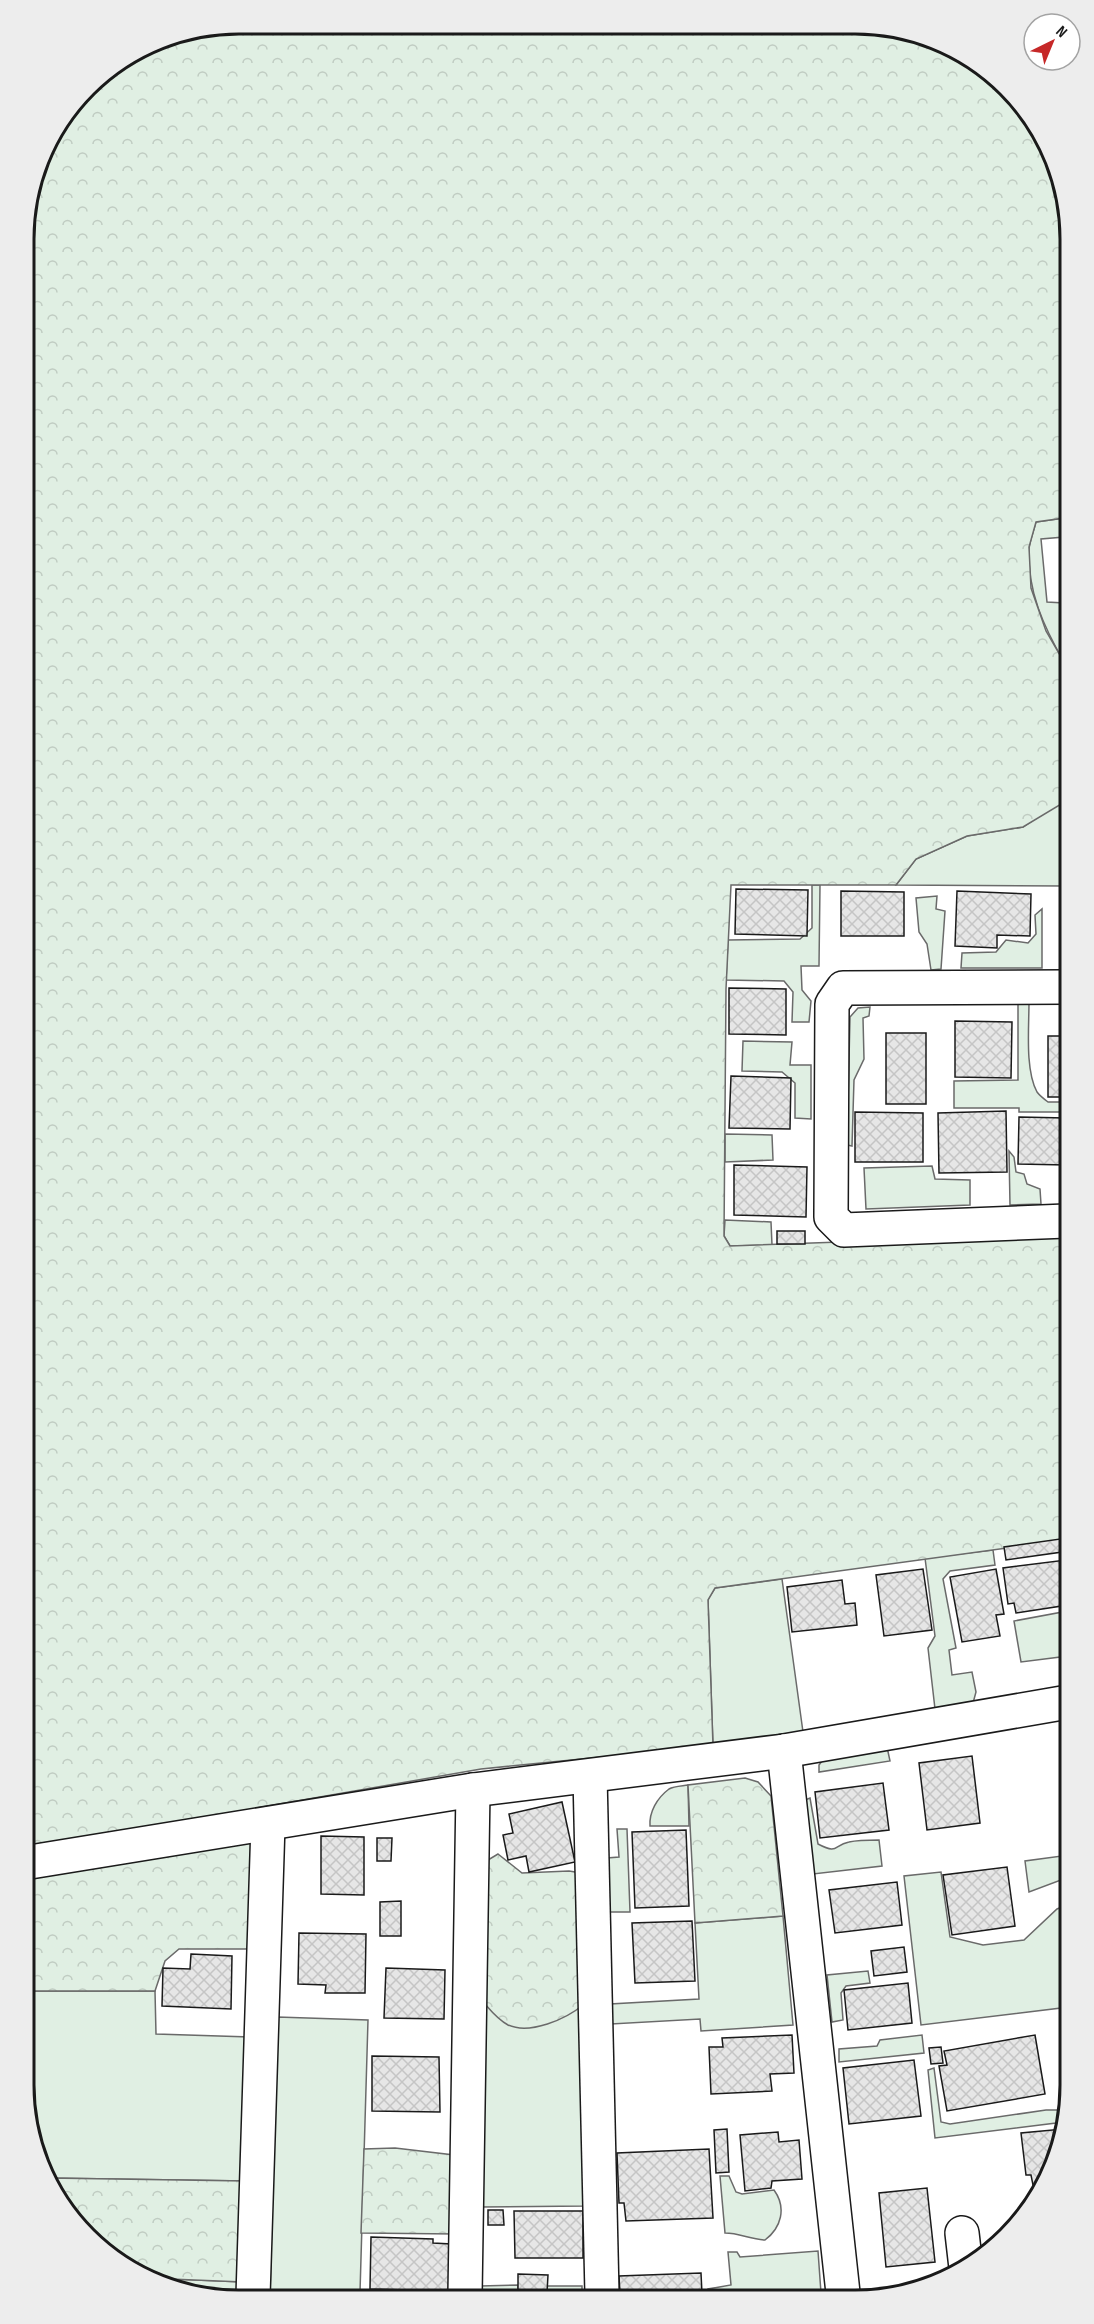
<svg xmlns="http://www.w3.org/2000/svg" width="1094" height="2324" font-family="'Sofia Sans Condensed',sans-serif">
<style>
.grass{fill:#e0efe3;stroke:#6a6a6a;stroke-width:1.5}
.forest{fill:url(#forest-crowns);stroke:#6a6a6a;stroke-width:1.5}
.building{fill:url(#building-cross-hatch);stroke:#1a1a1a;stroke-width:1.5}
.lines{fill:none;stroke-linecap:round;stroke-linejoin:round}
.street-casing{stroke:#1a1a1a;stroke-width:36}
.secondary-casing{stroke:#1a1a1a;stroke-width:36}
.street{stroke:#fff;stroke-width:33}
.secondary{stroke:#fff;stroke-width:33}
.rim{fill:none;stroke:#1a1a1a;stroke-width:3}
</style>
<defs>
<pattern id="forest-crowns" width="20" height="18" patternUnits="userSpaceOnUse" patternTransform="scale(1.5)"><rect width="20" height="18" fill="#e0efe3"/><path d="M2 6a3 3 0 1 1 6 0M12 15a3 3 0 1 1 6 0" fill="none" stroke="#c0ccc2"/></pattern>
<pattern id="building-cross-hatch" width="8" height="8" patternUnits="userSpaceOnUse" patternTransform="scale(1.5)"><rect width="8" height="8" fill="#e6e6e6"/><path d="M0 0l8 8M0 8l8-8" fill="none" stroke="#c5c5c5"/></pattern>
</defs>
<rect width="100%" height="100%" fill="#fff"/>
<g class="grass">
<path d="M1064,518V537L1041,539L1047,602L1064,603V662C1044,627 1027,591 1029,549C1030,540 1034,530 1036,522Z"/>
<path d="M1065,799V886L896,885L916,859L967,836L1023,827Z"/>
<path d="M812,885H820L819,966H801L802,990L811,1001L809,1022H792L793,992L784,981L726,980L728,940L800,939L812,928Z"/>
<path d="M937,896L936,909L945,911L941,969L931,970L927,944L919,932L916,898Z"/>
<path d="M1042,909V968H961L962,953L996,952L1006,940L1028,943L1036,934L1035,915Z"/>
<path d="M1018,1001L1029,1002C1029,1028 1025,1070 1037,1092C1040,1096 1044,1099 1048,1102H1066V1112H1019V1108H954V1081L1018,1080Z"/>
<path d="M870,1007L869,1016L863,1018L864,1059L854,1080L852,1146L847,1145L850,1017L858,1008Z"/>
<path d="M743,1041L792,1042L790,1065H811V1119L795,1118V1083L782,1072L742,1071Z"/>
<path d="M725,1134L772,1135L773,1160L725,1162Z"/>
<path d="M1009,1151L1014,1157L1016,1172L1024,1174L1027,1184L1040,1189L1041,1204L1010,1205Z"/>
<path d="M932,1166L935,1179L970,1180V1205L866,1209L864,1168Z"/>
<path d="M725,1220L771,1222L772,1245L730,1246L724,1236Z"/>
<path d="M993,1550L995,1565L950,1571L943,1579L956,1648L949,1650L952,1675L972,1672L976,1692L973,1703L935,1709L928,1648L935,1636L925,1558Z"/>
<path d="M782,1579L803,1732L713,1746L708,1599L715,1588Z"/>
<path d="M1068,1611V1656L1021,1662L1014,1621Z"/>
<path d="M887,1747L890,1761L819,1772V1765L825,1757Z"/>
<path d="M688,1785L689,1826H650C649,1812 657,1798 669,1789C674,1786 682,1786 688,1785Z"/>
<path d="M810,1798L818,1844C839,1855 833,1845 849,1842C858,1840 869,1840 879,1840L882,1866L813,1874L805,1800Z"/>
<path d="M617,1829H627L630,1912H608L607,1858L619,1857Z"/>
<path d="M1069,1855V1877L1029,1892L1025,1861Z"/>
<path d="M941,1872L950,1937L983,1945L1024,1940L1057,1909L1069,1904V2007L921,2025L904,1876Z"/>
<path d="M783,1916L793,2025L701,2031L700,2019L611,2024L610,2004L699,1999L695,1923Z"/>
<path d="M868,1971L870,1983L846,1986L841,1993L843,2020L832,2022L827,1975Z"/>
<path d="M31,1991H155L156,2034L250,2037L246,2181L48,2178L31,2141Z"/>
<path d="M484,2003L583,2005L586,2206L481,2207Z"/>
<path d="M277,2017L368,2020L360,2292L393,2295L270,2296Z"/>
<path d="M922,2035L924,2053L839,2062V2049L877,2046L880,2040Z"/>
<path d="M934,2068L941,2122L950,2124L1046,2110H1067L1064,2122L935,2138L928,2070Z"/>
<path d="M720,2176H729L736,2192L742,2194L774,2190C787,2208 781,2228 765,2240C750,2239 739,2233 725,2233Z"/>
<path d="M818,2251L821,2293L708,2294V2289L731,2285L728,2252H737L740,2257Z"/>
<path d="M171,2279L243,2282V2296H198L171,2283Z"/>
<path d="M518,2285V2292L546,2293L547,2286H582V2294L480,2295V2286Z"/>
</g>
<g class="forest">
<path d="M240,24L896,28L997,78L1041,131L1063,183L1064,518L1036,522L1029,547L1031,588L1046,631L1064,662L1065,799L1063,803L1023,827L967,836L916,859L896,885H731L726,989L724,1236L730,1246L1066,1234L1068,1546L1065,1540L715,1588L708,1600L713,1746L481,1769L257,1808L253,1949H179L165,1961L155,1991H31L24,225L46,144L97,78L157,40Z"/>
<path d="M745,1778L758,1782L771,1796L783,1916L695,1923L688,1785Z"/>
<path d="M498,1854L522,1873L569,1871L581,1873L583,2005C566,2019 530,2035 508,2025C498,2020 491,2011 484,2003L488,1860Z"/>
<path d="M395,2148L454,2155L456,2234L361,2233L364,2149Z"/>
<path d="M48,2178L246,2181L243,2282L171,2279V2283L97,2246L60,2204Z"/>
</g>
<g class="building">
<path d="M736,889L808,890L807,936L735,934Z"/>
<path d="M841,891L904,892V936H841Z"/>
<path d="M957,891L1031,894L1030,936L997,935V948L955,946Z"/>
<path d="M729,988L786,989V1035L729,1034Z"/>
<path d="M955,1021L1012,1022L1011,1078L955,1077Z"/>
<rect x="886" y="1033" width="40" height="71"/>
<rect x="1048" y="1036" width="18" height="61"/>
<path d="M731,1076L791,1078L790,1129L729,1128Z"/>
<path d="M1006,1111L1007,1172L939,1173L938,1113Z"/>
<path d="M855,1112L923,1113V1162H855Z"/>
<path d="M1019,1117L1066,1118V1165L1018,1164Z"/>
<path d="M734,1165L807,1167L806,1217L734,1215Z"/>
<rect x="777" y="1231" width="28" height="13"/>
<path d="M1060,1539L1062,1552L1006,1560L1004,1547Z"/>
<path d="M1066,1560L1068,1605L1016,1613L1014,1603L1008,1604L1003,1568Z"/>
<path d="M923,1569L932,1630L884,1636L876,1575Z"/>
<path d="M996,1569L1004,1614L996,1615L1000,1636L962,1642L950,1577Z"/>
<path d="M842,1580L845,1604L855,1603L857,1625L792,1632L787,1587Z"/>
<path d="M972,1756L980,1823L927,1830L919,1763Z"/>
<path d="M883,1783L889,1830L820,1838L815,1792Z"/>
<path d="M562,1802L575,1862L529,1872L526,1856L508,1860L503,1835L513,1833L509,1814Z"/>
<path d="M686,1830L689,1906L635,1908L632,1832Z"/>
<path d="M321,1836L364,1837V1895L321,1894Z"/>
<path d="M377,1838H392L391,1861H377Z"/>
<path d="M1007,1867L1015,1926L952,1935L943,1875Z"/>
<path d="M897,1882L902,1925L835,1933L829,1890Z"/>
<path d="M401,1901V1936H380V1902Z"/>
<path d="M692,1921L695,1981L635,1983L632,1923Z"/>
<path d="M299,1933L366,1934L365,1993H325L326,1985L298,1984Z"/>
<path d="M904,1947L907,1972L874,1976L871,1951Z"/>
<path d="M191,1954L232,1956L231,2009L162,2006L163,1968L190,1969Z"/>
<path d="M386,1968L445,1970L444,2019L384,2018Z"/>
<path d="M908,1983L912,2023L848,2030L844,1990Z"/>
<path d="M792,2035L794,2073L770,2074L772,2091L711,2094L709,2047H723L722,2038Z"/>
<path d="M1035,2035L1045,2094L947,2111L939,2066L947,2065L944,2051Z"/>
<path d="M941,2047L943,2063L931,2064L929,2048Z"/>
<path d="M372,2056L439,2057L440,2112L372,2111Z"/>
<path d="M914,2060L921,2116L849,2124L843,2068Z"/>
<path d="M727,2129L729,2172L716,2173L714,2130Z"/>
<path d="M1063,2129L1054,2167L1043,2184L1033,2185L1031,2175H1026L1021,2133Z"/>
<path d="M778,2132L779,2142L799,2140L802,2179L772,2181L771,2188L745,2191L740,2135Z"/>
<path d="M709,2149L713,2218L626,2221L624,2203H619L617,2153Z"/>
<path d="M927,2188L935,2262L886,2267L879,2193Z"/>
<path d="M488,2210H503L504,2225H488Z"/>
<path d="M514,2211H583V2258H515Z"/>
<path d="M371,2237L433,2239V2243L451,2244L450,2295H406L407,2290L370,2289Z"/>
<path d="M701,2273L702,2294H620L619,2276Z"/>
<path d="M518,2274L548,2275L547,2293L518,2292Z"/>
</g>
<g class="lines">
<g class="street-casing">
<g id="street">
<path d="M1065,987L843,988L832,1004L831,1217L844,1230L1066,1221"/>
<path d="M784,1751L843,2293"/>
<path d="M590,1776L602,2294"/>
<path d="M962,2233L966,2268"/>
<path d="M465,2295L473,1790"/>
<path d="M253,2296L268,1824"/>
</g>
</g>
<g class="secondary-casing">
<path id="secondary" d="M30,1862L473,1790L784,1751L1068,1702"/>
</g>
<use href="#street" class="street"/>
<use href="#secondary" class="secondary"/>
</g>
<path d="M0 0H1094V2324H0ZM239 34H855A205 205 0 0 1 1060 239V2085A205 205 0 0 1 855 2290H239A205 205 0 0 1 34 2085V239A205 205 0 0 1 239 34Z" fill="#ededed" fill-rule="evenodd"/>
<path class="rim" d="M239 34H855A205 205 0 0 1 1060 239V2085A205 205 0 0 1 855 2290H239A205 205 0 0 1 34 2085V239A205 205 0 0 1 239 34Z"/>
<g transform="translate(1052 42) rotate(43)"><circle r="28" fill="#ffffff" stroke="#a3a3a3" stroke-width="1.5"/>
<path d="M0-4.5L10 22L0 15L-10 22Z" fill="#c62828"/>
<text y="-9" font-size="16" font-weight="bold" text-anchor="middle" fill="#1a1a1a">N</text>
</g>
</svg>
